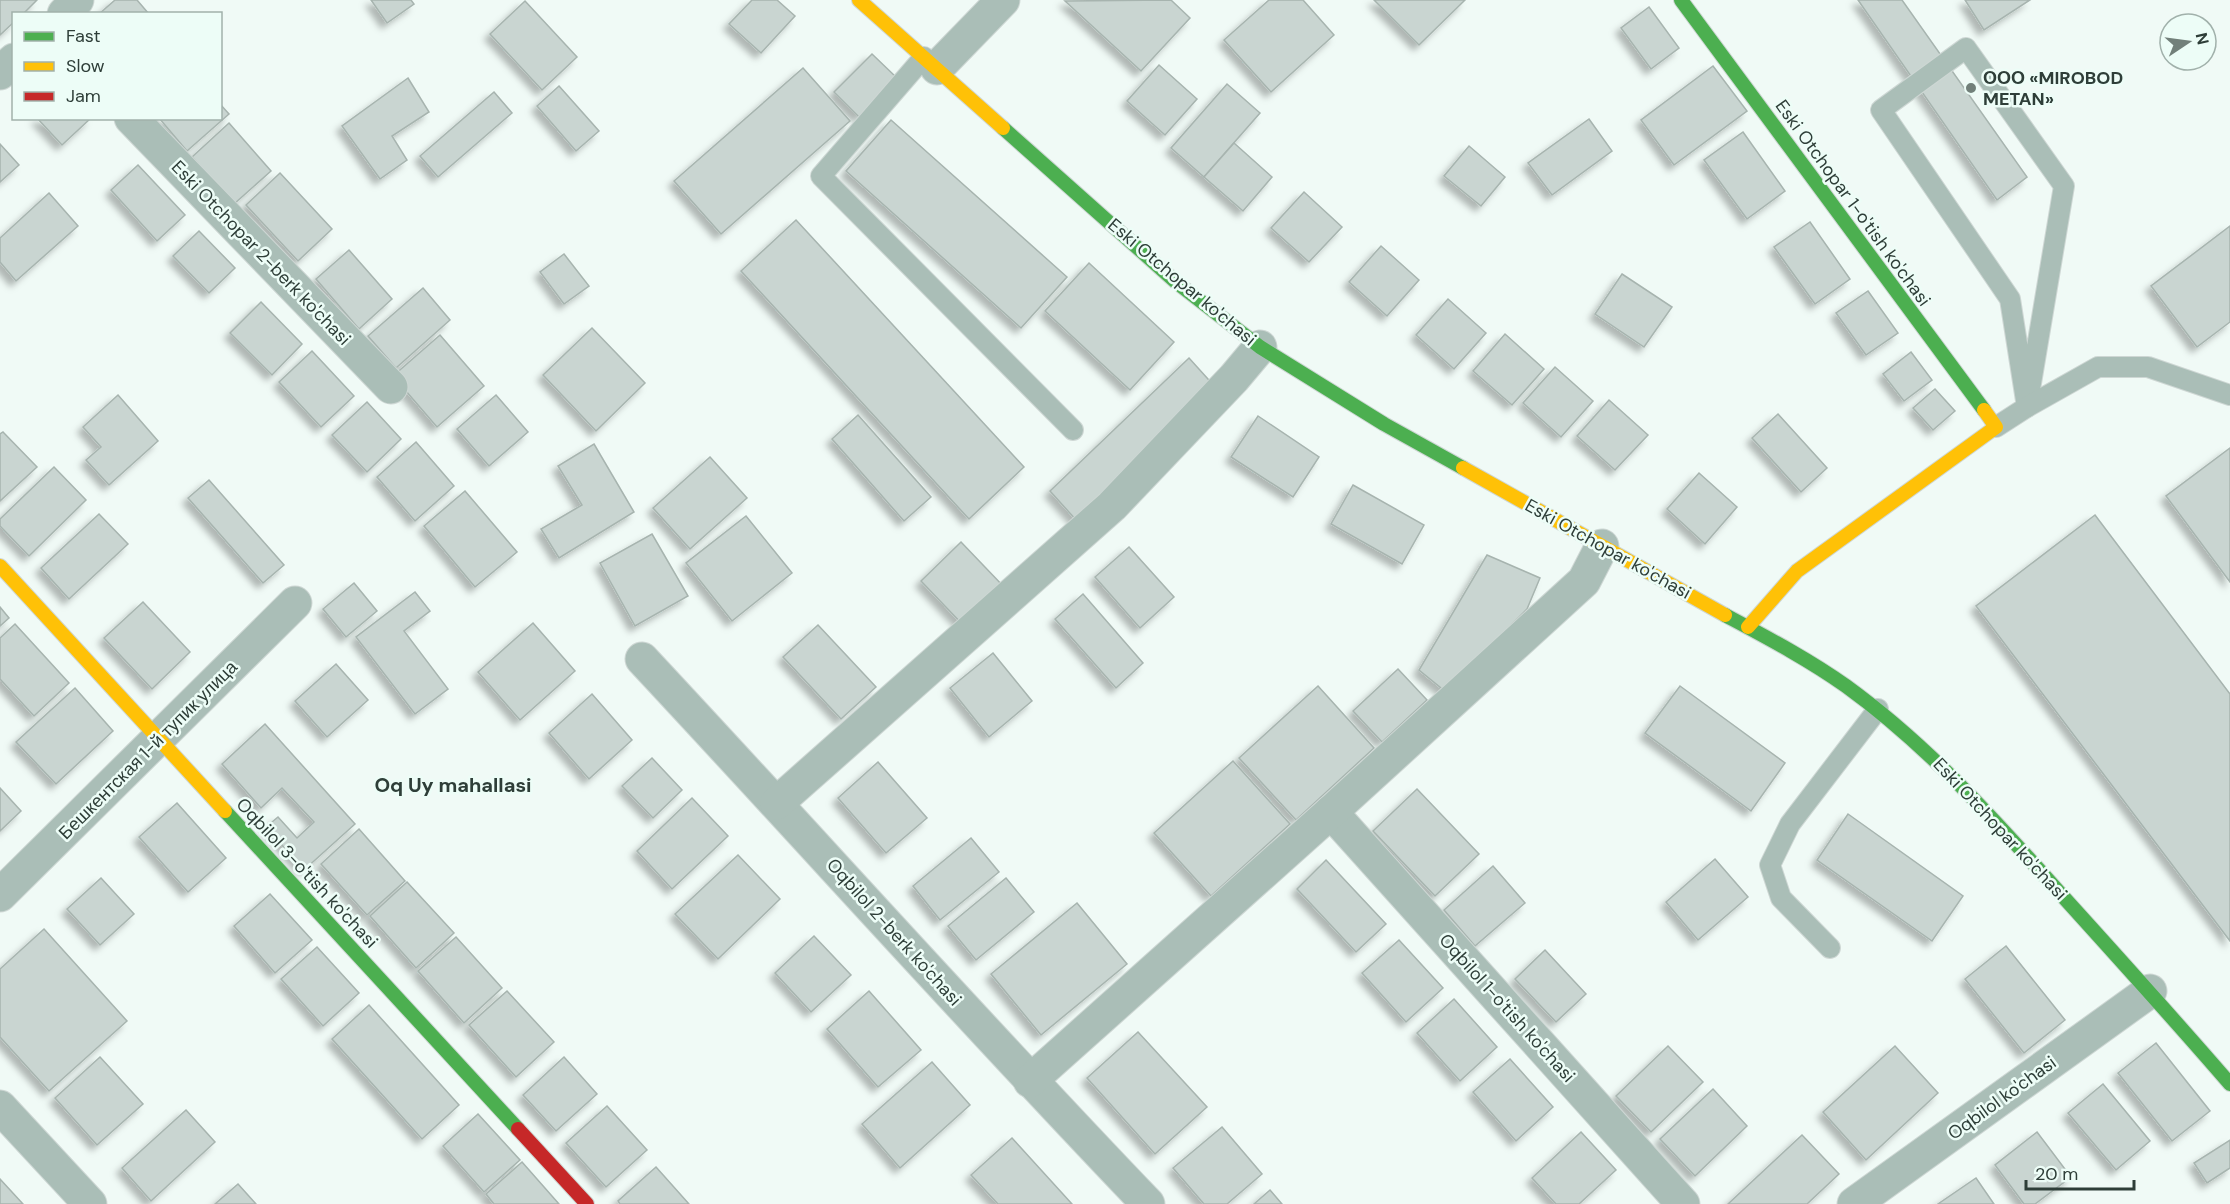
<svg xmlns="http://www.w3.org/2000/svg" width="2230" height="1204" font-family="'DM Sans',sans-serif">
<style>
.building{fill:#c9d5d1;stroke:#a7b4af;stroke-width:1.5;filter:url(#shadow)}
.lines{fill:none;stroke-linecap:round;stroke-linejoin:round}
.lane-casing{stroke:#ced7d4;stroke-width:22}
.street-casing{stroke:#ced7d4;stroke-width:35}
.fast-casing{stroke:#ced7d4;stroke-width:16}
.slow-casing{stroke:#ced7d4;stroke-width:16}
.jam-casing{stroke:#ced7d4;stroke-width:16}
.lane{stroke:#aabeb7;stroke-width:20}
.street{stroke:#aabeb7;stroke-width:33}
.fast{stroke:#4caf50;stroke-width:14}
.slow{stroke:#ffc107;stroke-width:14}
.jam{stroke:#c62828;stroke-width:14}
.poi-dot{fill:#72807a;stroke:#edfdf7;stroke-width:2}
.labels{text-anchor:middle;stroke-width:5;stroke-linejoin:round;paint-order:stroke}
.poi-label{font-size:18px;font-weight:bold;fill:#2e3e38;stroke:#edfdf7;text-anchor:start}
.street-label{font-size:18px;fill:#2e3e38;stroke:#edfdf7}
.neighbourhood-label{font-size:20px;font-weight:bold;fill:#2e3e38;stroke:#edfdf7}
</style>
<defs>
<filter id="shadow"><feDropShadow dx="-5.5" dy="5.5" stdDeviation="3" flood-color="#0004"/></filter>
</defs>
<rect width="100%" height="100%" fill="#f0faf6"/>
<g class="building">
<path d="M0,0H37L23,14H14V22L0,35Z"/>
<path d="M115,0H137L149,14H99Z"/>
<path d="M371,0H411L414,4L387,23Z"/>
<path d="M752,0H777L795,16L761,53L729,24Z"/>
<path d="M1171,0L1190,18L1141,71L1065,1Z"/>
<path d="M1269,0H1303L1334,35L1271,92L1224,40Z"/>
<path d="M1374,0H1465L1419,45Z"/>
<path d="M1858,0H1902L2027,177L1997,200Z"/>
<path d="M1965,0H2030L1984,30Z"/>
<path d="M525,1L577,57L542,90L490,34Z"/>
<path d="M1649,7L1679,48L1651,69L1621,28Z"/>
<path d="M872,54L897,78L859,117L834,92Z"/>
<path d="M1159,65L1197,99L1165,135L1127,101Z"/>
<path d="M1713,66L1747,111L1674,165L1641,120Z"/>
<path d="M803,68L850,121L721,234L674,181Z"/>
<path d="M408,78L429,112L392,136L407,160L380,179L342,126Z"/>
<path d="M1227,84L1260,113L1204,177L1171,148Z"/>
<path d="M559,86L599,131L576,151L537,106Z"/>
<path d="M494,92L512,113L438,177L420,156Z"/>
<path d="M220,104L229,114L187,151L159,118H220Z"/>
<path d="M37,118H91L62,145Z"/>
<path d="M1589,119L1612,151L1552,195L1528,163Z"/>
<path d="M891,120L1067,277L1021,328L846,171Z"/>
<path d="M229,123L271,171L234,204L192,157Z"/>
<path d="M1743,132L1785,191L1747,219L1704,160Z"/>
<path d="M1234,143L1272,177L1243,211L1204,177Z"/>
<path d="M0,144L19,165L0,182Z"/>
<path d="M1469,146L1505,177L1481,206L1444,176Z"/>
<path d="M138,165L185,215L157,241L111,190Z"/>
<path d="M280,173L332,229L298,261L246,205Z"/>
<path d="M1304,192L1342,227L1309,262L1271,228Z"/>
<path d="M49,193L78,226L16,281L0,262V238Z"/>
<path d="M796,220L1024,467L969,519L741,271Z"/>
<path d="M1810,222L1850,279L1815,304L1774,247Z"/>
<path d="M2230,226V322L2197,347L2151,286Z"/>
<path d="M199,231L235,268L209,293L173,256Z"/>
<path d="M1381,246L1419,280L1387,316L1349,282Z"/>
<path d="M349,250L392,299L359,329L316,279Z"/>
<path d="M564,254L589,286L564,304L540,272Z"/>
<path d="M1089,263L1174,342L1130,390L1045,311Z"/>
<path d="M1622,274L1672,307L1644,347L1595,314Z"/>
<path d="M423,288L450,320L396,368L368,336Z"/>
<path d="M1868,291L1898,333L1866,355L1836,313Z"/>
<path d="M1448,299L1486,333L1454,369L1416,335Z"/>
<path d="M261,302L302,344L272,375L230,333Z"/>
<path d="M592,328L645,383L596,431L543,375Z"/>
<path d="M1505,334L1544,369L1512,405L1473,371Z"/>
<path d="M440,335L484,386L437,427L393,376Z"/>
<path d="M312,351L354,396L321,427L279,382Z"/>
<path d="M1911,352L1932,380L1904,401L1883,374Z"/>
<path d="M1189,358L1217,389L1077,521L1050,491Z"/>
<path d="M1555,367L1593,401L1561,437L1523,403Z"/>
<path d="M1935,389L1955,411L1933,430L1913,408Z"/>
<path d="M118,395L158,441L109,485L86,460L101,447L83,427Z"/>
<path d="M496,395L528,432L489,466L457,429Z"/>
<path d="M1609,400L1648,435L1615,470L1577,436Z"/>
<path d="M367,402L401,439L367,472L332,435Z"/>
<path d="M1778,414L1827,468L1801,492L1752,438Z"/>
<path d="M858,415L931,497L904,521L832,439Z"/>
<path d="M1258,416L1319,457L1293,497L1231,457Z"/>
<path d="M3,432L37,467L0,501V434Z"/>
<path d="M416,442L454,486L415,521L377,477Z"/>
<path d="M594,444L634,512L559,558L541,529L582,505L558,466Z"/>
<path d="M2230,448V582L2166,496Z"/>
<path d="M710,457L747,498L690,549L653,508Z"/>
<path d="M54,467L86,500L29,556L0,526V519Z"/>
<path d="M1699,473L1737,507L1705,544L1667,509Z"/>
<path d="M209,480L284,565L263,583L188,498Z"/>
<path d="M1353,485L1424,525L1402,564L1331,524Z"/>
<path d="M465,491L517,552L475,587L424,526Z"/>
<path d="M99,514L128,544L69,599L41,568Z"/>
<path d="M2095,515L2230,694V941L1976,606Z"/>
<path d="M746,516L792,573L732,621L686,563Z"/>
<path d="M652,534L688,596L635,626L600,563Z"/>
<path d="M961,542L1005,588L965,627L921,581Z"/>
<path d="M1129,547L1174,597L1140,628L1095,577Z"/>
<path d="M1487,555L1540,578L1527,609L1446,692L1419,670Z"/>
<path d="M354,583L377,611L346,637L323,609Z"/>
<path d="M415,592L430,611L404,631L448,689L415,714L356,637Z"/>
<path d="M1083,594L1143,663L1116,688L1055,619Z"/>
<path d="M143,602L190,652L152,689L104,638Z"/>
<path d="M0,607L9,618L0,626Z"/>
<path d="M533,623L575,671L520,720L478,672Z"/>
<path d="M15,624L69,683L34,716L0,679V638Z"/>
<path d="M818,625L876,687L841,719L783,657Z"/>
<path d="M993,653L1032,701L989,737L950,688Z"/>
<path d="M336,664L368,700L327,737L295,701Z"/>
<path d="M1398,669L1427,700L1382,742L1353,711Z"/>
<path d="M1318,686L1374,748L1296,820L1239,758Z"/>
<path d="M1680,686L1785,763L1751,811L1645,733Z"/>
<path d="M75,688L113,731L56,784L16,742Z"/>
<path d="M592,694L632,740L589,779L549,733Z"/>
<path d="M265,724L355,824L304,870L266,827L278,817L297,838L314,822L282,788L261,808L222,764Z"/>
<path d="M652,758L682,790L653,818L622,786Z"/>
<path d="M1233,761L1290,824L1211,896L1154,833Z"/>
<path d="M878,762L927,818L886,853L838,798Z"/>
<path d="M0,788L21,811L0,831Z"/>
<path d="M1417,789L1479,854L1435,896L1373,831Z"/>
<path d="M692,798L728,836L672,889L637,851Z"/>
<path d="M177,803L226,858L188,892L139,837Z"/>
<path d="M1848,814L1963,896L1932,941L1817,860Z"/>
<path d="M359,829L405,881L367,915L321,864Z"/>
<path d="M971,838L999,872L940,920L913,886Z"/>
<path d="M738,855L780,899L718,959L675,914Z"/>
<path d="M1715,859L1748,897L1698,940L1666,902Z"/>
<path d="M1326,860L1386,924L1356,952L1297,889Z"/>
<path d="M1493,866L1525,903L1475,946L1444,910Z"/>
<path d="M101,878L134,914L100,945L67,909Z"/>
<path d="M1006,878L1034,912L976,960L948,926Z"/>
<path d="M407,882L454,933L416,968L370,916Z"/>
<path d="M270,894L312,940L275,973L234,926Z"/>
<path d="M1077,903L1127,964L1041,1035L991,974Z"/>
<path d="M44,929L127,1021L49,1091L0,1037V969Z"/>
<path d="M814,936L851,975L811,1012L775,973Z"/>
<path d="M456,937L502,988L464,1023L418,971Z"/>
<path d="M1399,940L1443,988L1406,1022L1362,973Z"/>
<path d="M2006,946L2065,1020L2024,1053L1965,979Z"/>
<path d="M317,947L359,993L323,1026L281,979Z"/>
<path d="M1545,950L1586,994L1556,1022L1515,979Z"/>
<path d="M507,991L554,1042L516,1077L469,1025Z"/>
<path d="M869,991L921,1050L878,1087L827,1029Z"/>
<path d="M1454,999L1497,1047L1460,1081L1417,1033Z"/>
<path d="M369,1005L459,1105L422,1139L332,1039Z"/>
<path d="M1138,1032L1207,1107L1155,1154L1087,1078Z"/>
<path d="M2156,1043L2210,1111L2172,1141L2118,1073Z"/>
<path d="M1668,1046L1703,1082L1651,1132L1616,1096Z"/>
<path d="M1895,1046L1938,1093L1866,1160L1823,1112Z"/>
<path d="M100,1057L143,1104L97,1145L55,1098Z"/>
<path d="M564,1057L597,1094L556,1131L523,1095Z"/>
<path d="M1510,1059L1553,1107L1516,1141L1473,1092Z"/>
<path d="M932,1062L970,1105L900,1168L862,1124Z"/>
<path d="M2103,1084L2150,1141L2116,1170L2068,1113Z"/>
<path d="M1713,1089L1747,1126L1695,1176L1660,1139Z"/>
<path d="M607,1106L647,1150L606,1187L566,1143Z"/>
<path d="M186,1110L215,1142L151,1201L122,1168Z"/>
<path d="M478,1114L520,1160L484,1192L443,1146Z"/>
<path d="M1222,1127L1262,1174L1227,1204H1204L1173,1168Z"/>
<path d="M1581,1132L1616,1170L1579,1204H1556L1532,1178Z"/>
<path d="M2037,1132L2071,1177L2035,1204H2024L1995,1165Z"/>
<path d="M1802,1135L1839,1174L1807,1204H1728Z"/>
<path d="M1012,1138L1072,1204H998L971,1175Z"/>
<path d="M2230,1140V1168L2207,1183L2194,1163Z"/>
<path d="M522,1162L559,1204H494L486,1194Z"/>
<path d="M656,1167L689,1204H620L618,1201Z"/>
<path d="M1976,1178L1994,1204H1938Z"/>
<path d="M0,1179L23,1204H0Z"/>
<path d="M238,1184L256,1204H215Z"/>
<path d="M1270,1190L1282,1204H1254Z"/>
</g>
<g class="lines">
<g class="lane-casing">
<g id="lane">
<path d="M1966,48L2064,186L2027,407L2010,299L1881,110Z"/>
<path d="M924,57L821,176L1073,430"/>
<path d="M1996,427L2027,407L2098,367H2148L2230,395"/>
<path d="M1830,948L1781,898L1770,865L1790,824L1878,709"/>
</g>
</g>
<g class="street-casing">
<g id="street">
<path d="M64,14L77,0"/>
<path d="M937,68L1003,0"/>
<path d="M0,73L14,60"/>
<path d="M131,118L391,387"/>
<path d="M642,659C811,840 976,1025 1148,1204"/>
<path d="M777,803L1112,506L1234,378L1260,347"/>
<path d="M1331,812L1683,1204"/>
<path d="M0,895L295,603"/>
<path d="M1030,1081L1331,812L1584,581L1602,546"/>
<path d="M0,1107L90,1204"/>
<path d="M1854,1204L2150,991"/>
</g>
</g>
<g class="fast-casing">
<g id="fast">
<path d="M1681,0L1984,410"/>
<path d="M1003,128L1176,282L1260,347L1384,424L1463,468"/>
<path d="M1725,615C1766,637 1808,659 1846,686C1926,744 1993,818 2058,891C2116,955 2174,1019 2230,1084"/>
<path d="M225,811L518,1129"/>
</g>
</g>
<g class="slow-casing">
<g id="slow">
<path d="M859,0L1003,128"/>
<path d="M1463,468L1725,615"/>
<path d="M0,566L225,811"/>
<path d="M1748,627L1797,571L1996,427L1984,410"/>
</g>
</g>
<g class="jam-casing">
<path id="jam" d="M518,1129L587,1204"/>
</g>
<use href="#lane" class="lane"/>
<use href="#street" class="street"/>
<use href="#fast" class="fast"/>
<use href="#slow" class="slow"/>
<use href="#jam" class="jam"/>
</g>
<circle class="poi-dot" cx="1971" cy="88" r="6"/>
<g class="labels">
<g class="poi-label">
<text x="1983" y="84">ООО «MIROBOD<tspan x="1983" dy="21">METAN»</tspan></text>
</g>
<g class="street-label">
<text transform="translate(1853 203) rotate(54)" y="6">Eski Otchopar 1-o'tish ko'chasi</text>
<text transform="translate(261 253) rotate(46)" y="6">Eski Otchopar 2-berk ko'chasi</text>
<text transform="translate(1182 282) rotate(40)" y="6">Eski Otchopar ko'chasi</text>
<text transform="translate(1608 549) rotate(29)" y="6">Eski Otchopar ko'chasi</text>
<text transform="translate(148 750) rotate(-45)" y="6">Бешкентская 1-й тупик улица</text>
<text transform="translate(2000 829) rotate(47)" y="6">Eski Otchopar ko'chasi</text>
<text transform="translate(307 873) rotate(47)" y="6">Oqbilol 3-o'tish ko'chasi</text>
<text transform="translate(894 932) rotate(48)" y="6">Oqbilol 2-berk ko'chasi</text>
<text transform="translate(1507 1008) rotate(48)" y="6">Oqbilol 1-o'tish ko'chasi</text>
<text transform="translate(2002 1098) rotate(-36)" y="6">Oqbilol ko'chasi</text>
</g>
<g class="neighbourhood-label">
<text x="453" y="792">Oq Uy mahallasi</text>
</g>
</g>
<rect x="12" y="12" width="210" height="108" fill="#edfdf7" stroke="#a1b1ab" stroke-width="1.5"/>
<rect x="24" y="32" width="30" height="9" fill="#4caf50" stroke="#a1b1ab" stroke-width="1.5"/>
<text x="66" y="42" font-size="18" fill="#2e3e38">Fast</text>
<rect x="24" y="62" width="30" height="9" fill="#ffc107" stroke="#a1b1ab" stroke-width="1.5"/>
<text x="66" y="72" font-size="18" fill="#2e3e38">Slow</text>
<rect x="24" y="92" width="30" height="9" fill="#c62828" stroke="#a1b1ab" stroke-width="1.5"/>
<text x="66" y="102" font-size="18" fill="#2e3e38">Jam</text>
<g transform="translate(2188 42) rotate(77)"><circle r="28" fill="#edfdf7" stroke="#a1b1ab" stroke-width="1.5"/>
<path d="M0-4.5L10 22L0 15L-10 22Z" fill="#72807a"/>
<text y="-9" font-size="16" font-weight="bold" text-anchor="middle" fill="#2e3e38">N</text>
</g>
<path d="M2026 1180v9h108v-9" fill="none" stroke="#2e3e38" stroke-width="3"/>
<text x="2035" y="1180" font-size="18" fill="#2e3e38" stroke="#edfdf7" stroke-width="4.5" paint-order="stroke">20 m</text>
</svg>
